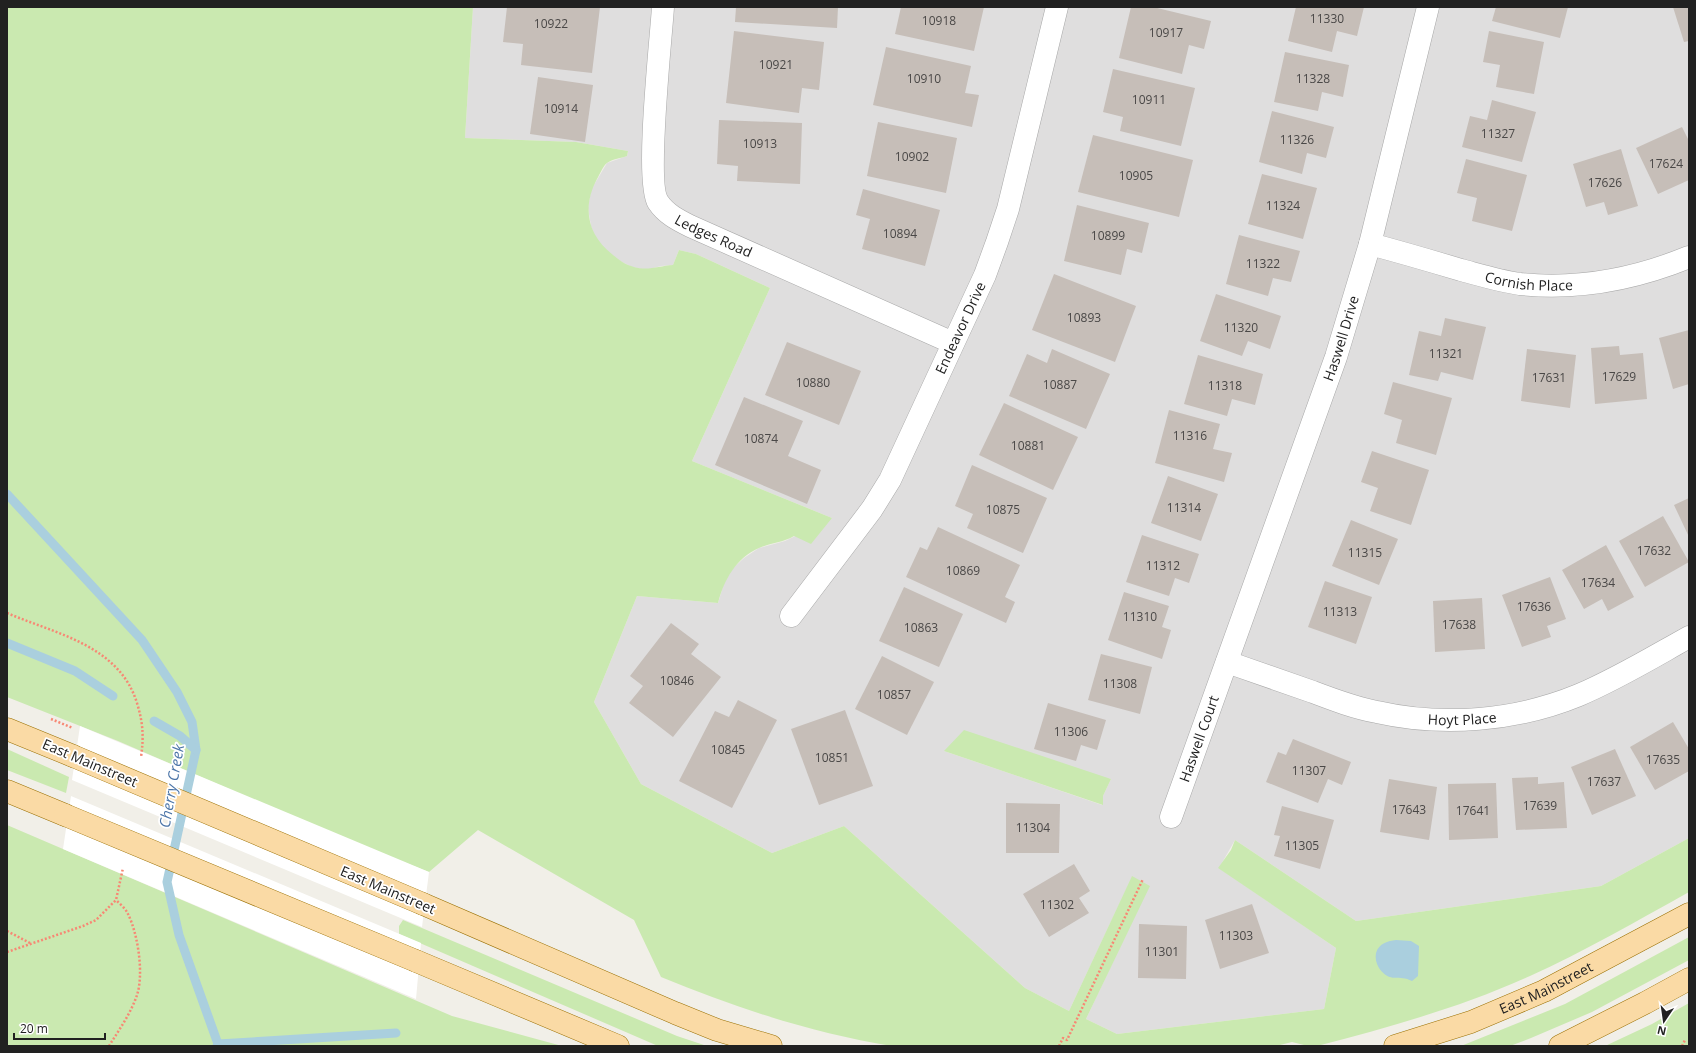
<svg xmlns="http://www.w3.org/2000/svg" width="1696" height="1053" font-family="'Open Sans',sans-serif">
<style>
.residential{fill:#dfdede;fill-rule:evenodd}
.grass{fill:#cae9b0}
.water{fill:#aacfde}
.pier{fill:#fff}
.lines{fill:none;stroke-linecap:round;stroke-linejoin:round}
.stream{stroke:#aacfde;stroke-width:9}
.building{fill:#c6beb8}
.street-casing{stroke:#a8a8a8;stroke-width:23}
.primary-casing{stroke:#9b7104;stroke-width:23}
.path{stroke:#f78874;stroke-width:2.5;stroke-dasharray:2 2;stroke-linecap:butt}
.street{stroke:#fff;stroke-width:22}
.primary{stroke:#fadaa5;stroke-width:22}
.primary-bridge-casing{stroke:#9b7104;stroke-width:23;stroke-linecap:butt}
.path-bridge{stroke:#f78874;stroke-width:2.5;stroke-dasharray:2 2;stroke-linecap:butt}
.primary-bridge{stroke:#fadaa5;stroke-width:22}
.labels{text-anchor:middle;stroke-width:3.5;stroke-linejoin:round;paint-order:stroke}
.number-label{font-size:12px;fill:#4a4847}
.street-label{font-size:14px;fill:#212121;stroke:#fff}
.water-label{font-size:15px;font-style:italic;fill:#4c75a8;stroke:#fff}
</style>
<rect width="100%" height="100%" fill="#f1efe8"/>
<path class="residential" d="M473,7H1689V838L1601,886L1356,921L1235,840L1219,868L1336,948L1324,1009L1117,1034L1086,1019L1149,886L1132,877L1069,1011L1025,988L844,826L772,853L641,784L594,702L637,596L718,603L724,583L731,570L744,558L759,548L785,541L832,518L692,461L770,288L696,254L679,250L673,265L661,266L646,270L632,267L618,260L603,248L595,237L591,226L588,208L591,190L607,163L627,156L628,151L576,142L465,138ZM944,751L1111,779L1103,796L1102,805Z"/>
<g class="grass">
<path d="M7,7H473L465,138L576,142L628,151L627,156C622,158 612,159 607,163C603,166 600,174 597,179C582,207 587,235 613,255C619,260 626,265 634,267C648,271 659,266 673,265L679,250L696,254L770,288L692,461L832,518L811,544L794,536C782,543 770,543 759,548C736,558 724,580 718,603L637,596L594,702L641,784L772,853L844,826L1025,988L1069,1011L1132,876L1150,886L1086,1019L1117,1034L1324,1009L1336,948L1218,868L1231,850L1235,840L1356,921L1601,886L1689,838V892C1637,921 1585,951 1530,976C1462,1007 1390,1027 1317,1046H1308L1292,1042L1276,1046H892C812,1033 736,1008 661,977L634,920L478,830L429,872L335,835L118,741L7,697Z"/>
<path d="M964,730L1111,779L1103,796V805L944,751Z"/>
<path d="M7,749L69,777L66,793L7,770Z"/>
<path d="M7,825L452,1016L562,1046H7Z"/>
<path d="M403,920L677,1036L707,1046H658L399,934V926Z"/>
<path d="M1689,937V960L1592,1012L1531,1038L1510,1046H1461L1565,1004Z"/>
<path d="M1689,1003V1046H1605L1652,1024Z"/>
</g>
<path class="water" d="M1396,940L1411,941L1419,946L1418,976L1412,981C1399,974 1390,984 1379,968C1376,963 1375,958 1376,953C1379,943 1388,941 1396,940Z"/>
<g class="pier">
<path d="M80,726L429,872L422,927L72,780Z"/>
<path d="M71,796L421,943L416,999L63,849Z"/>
</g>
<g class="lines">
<g class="stream">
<path d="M7,494L142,640L177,692L192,722L196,750L167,882L179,935L218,1044L217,1046"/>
<path d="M7,643L75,671L113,696"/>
<path d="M154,721L180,736L196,750"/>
<path d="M218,1044L396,1033"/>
</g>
</g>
<g class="building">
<path d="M507,7H600L592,73L521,65L523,44L503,42Z"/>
<path d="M736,7H838L837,28L735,22Z"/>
<path d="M901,7H984L974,51L895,34Z"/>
<path d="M1131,7H1153L1211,21L1204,49L1189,45L1182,74L1119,58Z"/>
<path d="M1296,7H1364L1357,36L1337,31L1332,52L1288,41Z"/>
<path d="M1496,7H1568L1560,38L1492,21Z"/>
<path d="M1673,7H1689V41L1684,42Z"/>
<path d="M734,31L824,42L819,90L802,88L799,113L726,103Z"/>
<path d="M1489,31L1544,42L1534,94L1496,87L1500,65L1483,62Z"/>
<path d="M886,47L971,66L965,93L979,95L972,127L873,105Z"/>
<path d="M1285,52L1349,65L1343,97L1322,92L1318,111L1274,102Z"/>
<path d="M1113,69L1195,88L1181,146L1120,131L1123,117L1103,112Z"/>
<path d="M538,77L593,85L585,142L530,134Z"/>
<path d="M1492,100L1536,112L1522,162L1462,147L1470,116L1487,120Z"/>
<path d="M1272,111L1334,127L1326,158L1307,153L1302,174L1259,162Z"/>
<path d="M719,120L802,123L800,184L737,181L738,166L717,164Z"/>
<path d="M878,122L957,138L946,193L867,176Z"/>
<path d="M1682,127L1689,141V180L1658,194L1636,148Z"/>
<path d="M1093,135L1193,160L1179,217L1078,192Z"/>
<path d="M1621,149L1638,206L1608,215L1604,202L1586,207L1573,164Z"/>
<path d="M1466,159L1527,175L1512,231L1472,221L1477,198L1457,193Z"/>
<path d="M1262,174L1317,188L1303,239L1248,224Z"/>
<path d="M863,189L940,210L925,266L862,249L870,219L856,215Z"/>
<path d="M1077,205L1149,223L1142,253L1127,249L1121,275L1064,261Z"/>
<path d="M1239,235L1300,251L1291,282L1273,278L1268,296L1226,284Z"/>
<path d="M1054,274L1136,306L1115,362L1032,330Z"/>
<path d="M1216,294L1281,316L1270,349L1248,341L1242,356L1200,341Z"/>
<path d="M1445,318L1486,327L1473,380L1441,372L1438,381L1409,375L1419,331L1441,336Z"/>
<path d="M1689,330V384L1673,389L1659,338Z"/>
<path d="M787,342L861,371L839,425L765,395Z"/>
<path d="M1619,346L1620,355L1643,353L1647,399L1595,404L1591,348Z"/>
<path d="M1052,349L1110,374L1086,429L1009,396L1027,354L1047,363Z"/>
<path d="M1527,349L1576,355L1570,408L1521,401Z"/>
<path d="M1198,355L1263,374L1255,405L1232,399L1227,416L1184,404Z"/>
<path d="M1393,382L1452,398L1436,455L1396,443L1402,420L1384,414Z"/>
<path d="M744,397L803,421L788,456L821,470L807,504L715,465Z"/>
<path d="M1004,403L1078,437L1053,490L979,455Z"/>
<path d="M1169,410L1220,424L1213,449L1232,453L1224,482L1155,463Z"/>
<path d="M1372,451L1429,470L1411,525L1370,511L1378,488L1361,482Z"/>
<path d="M972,465L1047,498L1023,553L967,528L973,514L955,506Z"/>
<path d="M1168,476L1218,494L1201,541L1151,523Z"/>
<path d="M1689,498V537L1674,505Z"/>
<path d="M1663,516L1689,562L1645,587L1619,541Z"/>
<path d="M1351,520L1398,539L1379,585L1332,566Z"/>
<path d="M938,527L1020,565L1005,597L1015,602L1006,623L906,577L920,547L927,550Z"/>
<path d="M1142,535L1199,554L1189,583L1175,578L1169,596L1126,582Z"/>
<path d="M1606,545L1634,597L1608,611L1602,599L1584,609L1562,570Z"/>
<path d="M1550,577L1566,619L1547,626L1551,637L1522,647L1502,595Z"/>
<path d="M1325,581L1372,597L1356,644L1308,627Z"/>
<path d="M904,587L963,614L939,667L879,641Z"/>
<path d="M1124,592L1169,606L1162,627L1171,630L1162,659L1108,640Z"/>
<path d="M1482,598L1485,649L1435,652L1433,601Z"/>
<path d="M671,623L699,644L691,654L721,677L673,737L629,703L643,686L630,676Z"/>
<path d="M1101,654L1152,667L1140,714L1088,700Z"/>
<path d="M882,656L934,682L907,735L855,709Z"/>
<path d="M738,700L777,720L732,808L679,781L715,711L729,717Z"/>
<path d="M1048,703L1106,720L1097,750L1081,745L1076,761L1034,749Z"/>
<path d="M845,710L873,786L819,805L791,729Z"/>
<path d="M1673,722L1689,749V771L1655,790L1630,747Z"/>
<path d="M1293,739L1351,762L1342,785L1328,779L1318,803L1266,782L1278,752L1286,755Z"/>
<path d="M1615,749L1636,796L1592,815L1571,767Z"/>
<path d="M1538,777V784L1564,782L1567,828L1516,830L1512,778Z"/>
<path d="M1389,779L1437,787L1429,840L1380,832Z"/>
<path d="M1496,783L1498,838L1449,840L1448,784Z"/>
<path d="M1006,803L1060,804L1059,853H1006Z"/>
<path d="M1282,806L1334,820L1320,869L1274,856L1280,836L1274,835Z"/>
<path d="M1074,864L1090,891L1079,898L1089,913L1049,937L1023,894Z"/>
<path d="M1252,904L1269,953L1220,969L1205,920Z"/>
<path d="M1139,924L1187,926L1186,979L1138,978Z"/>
</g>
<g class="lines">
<g class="street-casing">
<g id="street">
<path id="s1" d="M663,7C661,39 645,182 658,202C666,214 678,220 690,226L953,343"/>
<path id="s2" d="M1370,244C1400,252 1431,261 1461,270C1480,275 1500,281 1520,284C1578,290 1635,279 1689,257"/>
<path id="s3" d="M791,616L872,509L890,480L985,275L997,242L1008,209L1057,7"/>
<path id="s4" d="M1227,662C1256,672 1285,682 1313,692C1334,700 1355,708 1377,712C1443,727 1516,721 1579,695C1617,679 1653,657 1689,637"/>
<path id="s5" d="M1171,817L1336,357L1370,244L1428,7"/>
</g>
</g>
<g class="primary-casing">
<g id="primary">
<path d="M7,729L73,756"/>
<path d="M7,791L65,815"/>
<path d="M423,904L675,1013L717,1030L771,1046"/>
<path d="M416,961L618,1046"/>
<path id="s6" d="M1395,1046L1471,1022L1544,991L1689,914"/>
<path d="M1560,1046L1645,1003L1689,979"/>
</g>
</g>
<g class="path">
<path d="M7,613C56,634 119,645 137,703C143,723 144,736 141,757"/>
<path d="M7,931L30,943"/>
<path d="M7,952L83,926L96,920L116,900L123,868"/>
<path d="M109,1046C119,1030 131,1013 137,995C144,974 138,934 128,914C126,909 120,904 116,900"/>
<path d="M1059,1046L1063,1038L1067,1040L1143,879"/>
<path d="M1682,1046L1685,1040"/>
</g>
<use href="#street" class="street"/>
<use href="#primary" class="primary"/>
<g class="primary-bridge-casing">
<g id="primary-bridge">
<path d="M73,756L423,904"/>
<path d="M65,815L416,961"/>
</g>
</g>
<path class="path-bridge" d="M51,719L73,728"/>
<use href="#primary-bridge" class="primary-bridge"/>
</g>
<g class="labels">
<g class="number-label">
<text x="1327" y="23">11330</text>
<text x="939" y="25">10918</text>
<text x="551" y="28">10922</text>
<text x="1166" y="37">10917</text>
<text x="776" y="69">10921</text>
<text x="924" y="83">10910</text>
<text x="1313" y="83">11328</text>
<text x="1149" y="104">10911</text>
<text x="561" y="113">10914</text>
<text x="1498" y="138">11327</text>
<text x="1297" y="144">11326</text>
<text x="760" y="148">10913</text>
<text x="912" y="161">10902</text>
<text x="1666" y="168">17624</text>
<text x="1136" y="180">10905</text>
<text x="1605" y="187">17626</text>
<text x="1283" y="210">11324</text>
<text x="900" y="238">10894</text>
<text x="1108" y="240">10899</text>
<text x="1263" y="268">11322</text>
<text x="1084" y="322">10893</text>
<text x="1241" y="332">11320</text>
<text x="1446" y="358">11321</text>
<text x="1619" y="381">17629</text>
<text x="1549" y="382">17631</text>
<text x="813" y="387">10880</text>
<text x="1060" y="389">10887</text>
<text x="1225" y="390">11318</text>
<text x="1190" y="440">11316</text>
<text x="761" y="443">10874</text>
<text x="1028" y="450">10881</text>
<text x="1184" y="512">11314</text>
<text x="1003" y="514">10875</text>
<text x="1654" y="555">17632</text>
<text x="1365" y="557">11315</text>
<text x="1163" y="570">11312</text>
<text x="963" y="575">10869</text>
<text x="1598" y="587">17634</text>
<text x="1534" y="611">17636</text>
<text x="1340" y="616">11313</text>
<text x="1140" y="621">11310</text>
<text x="1459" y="629">17638</text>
<text x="921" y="632">10863</text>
<text x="677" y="685">10846</text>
<text x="1120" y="688">11308</text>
<text x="894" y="699">10857</text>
<text x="1071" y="736">11306</text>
<text x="728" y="754">10845</text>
<text x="832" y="762">10851</text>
<text x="1663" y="764">17635</text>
<text x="1309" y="775">11307</text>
<text x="1604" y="786">17637</text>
<text x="1540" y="810">17639</text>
<text x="1409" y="814">17643</text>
<text x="1473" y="815">17641</text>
<text x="1033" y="832">11304</text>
<text x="1302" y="850">11305</text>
<text x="1057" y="909">11302</text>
<text x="1236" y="940">11303</text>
<text x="1162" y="956">11301</text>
</g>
<g class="street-label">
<text dy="5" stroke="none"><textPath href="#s1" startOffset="262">Ledges Road</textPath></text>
<text dy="5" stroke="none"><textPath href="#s2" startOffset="164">Cornish Place</textPath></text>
<text dy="5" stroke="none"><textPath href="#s3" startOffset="336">Endeavor Drive</textPath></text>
<text dy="5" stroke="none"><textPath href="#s5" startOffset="508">Haswell Drive</textPath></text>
<text dy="5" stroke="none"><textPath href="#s4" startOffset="244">Hoyt Place</textPath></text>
<text dy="5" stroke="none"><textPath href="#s5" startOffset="83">Haswell Court</textPath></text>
<text transform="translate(90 763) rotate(23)" y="5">East Mainstreet</text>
<text transform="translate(388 890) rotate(23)" y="5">East Mainstreet</text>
<text dy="5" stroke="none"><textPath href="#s6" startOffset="162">East Mainstreet</textPath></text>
</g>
<g class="water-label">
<text transform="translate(172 786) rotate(-80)" y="5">Cherry Creek</text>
</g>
</g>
<rect width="1696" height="1053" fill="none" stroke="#212121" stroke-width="16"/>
<g transform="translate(1664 1021) rotate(193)" stroke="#ffffff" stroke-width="3" paint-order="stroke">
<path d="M0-3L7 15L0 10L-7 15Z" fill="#212121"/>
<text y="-6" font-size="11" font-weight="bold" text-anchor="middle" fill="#212121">N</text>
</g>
<path d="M14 1033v6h91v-6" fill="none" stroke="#212121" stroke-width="2"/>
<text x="20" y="1033" font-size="12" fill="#212121" stroke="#ffffff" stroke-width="3" paint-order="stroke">20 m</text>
</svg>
